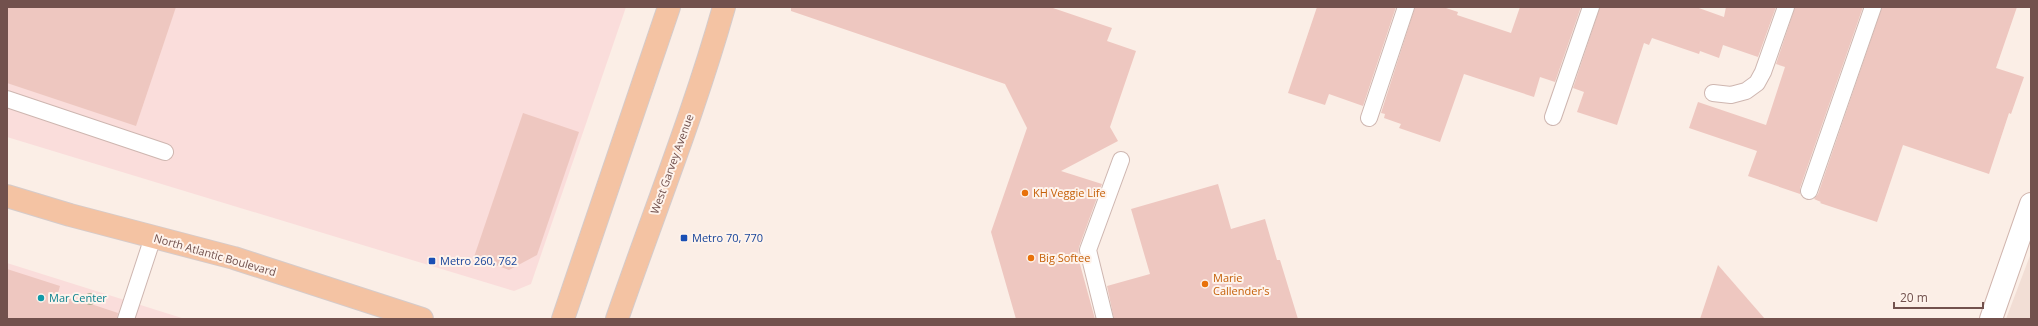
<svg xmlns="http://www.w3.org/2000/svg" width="2038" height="326" font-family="'Open Sans',sans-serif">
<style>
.residential{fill:#f2ded5}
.commercial{fill:#fadddb}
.building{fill:#eec7c0}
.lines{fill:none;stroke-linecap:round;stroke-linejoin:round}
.lane-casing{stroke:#ceb6b0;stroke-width:18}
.secondary-casing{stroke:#d0b5ae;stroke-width:24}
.primary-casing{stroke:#d5cbca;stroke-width:24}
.lane{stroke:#fff;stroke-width:16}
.secondary{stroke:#fff;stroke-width:22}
.primary{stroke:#f4c3a3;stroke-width:22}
.tree{fill:#a6ad8d}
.food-dot{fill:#e8710a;stroke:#fef3ec;stroke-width:1.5}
.transit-dot{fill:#1a4fb4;stroke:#fef3ec;stroke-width:1.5}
.culture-dot{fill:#0f9aa8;stroke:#fef3ec;stroke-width:1.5}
.labels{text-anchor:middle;stroke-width:4;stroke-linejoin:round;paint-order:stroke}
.street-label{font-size:11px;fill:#72514d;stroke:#fef3ec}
.food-label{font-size:11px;fill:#c56008;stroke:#fef3ec;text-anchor:start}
.transit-label{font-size:11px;fill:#164399;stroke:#fef3ec;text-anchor:start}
.culture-label{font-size:11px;fill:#0d838f;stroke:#fef3ec;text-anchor:start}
</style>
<rect width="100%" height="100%" fill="#fbeee6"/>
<path class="residential" d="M2031,253V319H2006Z"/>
<g class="commercial">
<path d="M7,7H626L531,284L514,291L7,137Z"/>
<path d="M7,263L185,319H7Z"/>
</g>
<g class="building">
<path d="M7,7H176L136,126L7,83Z"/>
<path d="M791,7H1050L1112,28L1107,41L1136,51L1110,127L1118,141L1061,171L1102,184L1079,247L1078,257L1095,319H1016L991,232L1027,128L1005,84L791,11Z"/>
<path d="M1317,7H1396L1363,106L1329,94L1325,105L1288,93Z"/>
<path d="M1415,7H1443L1458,12L1457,15L1511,33L1520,7H1581L1555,82L1540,77L1534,97L1464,74L1440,142L1399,128L1401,124L1384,118L1385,114L1381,113Z"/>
<path d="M1600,7H1696L1724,17L1726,7H1776L1758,57L1723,45L1719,58L1700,51L1699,54L1652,38L1649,45L1644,43L1617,125L1577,112L1584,92L1573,88Z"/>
<path d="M1795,7H1863L1800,188V194L1748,176L1757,151L1689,128L1698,102L1766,125L1785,67L1776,64Z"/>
<path d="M1882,7H2017L1996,68L2024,77L2011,114L2009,113L1989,174L1903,145L1877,222L1820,203L1821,202L1814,199L1818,194Z"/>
<path d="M523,113L579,132L537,255L509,270L474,257Z"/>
<path d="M1218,184L1231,229L1265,219L1277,260H1280L1298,319H1114L1107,286L1150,274L1131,209Z"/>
<path d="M1718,265L1765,319H1700Z"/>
<path d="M7,269L60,286L58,293L118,313L117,319H7Z"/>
</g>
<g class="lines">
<g class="lane-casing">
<g id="lane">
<path d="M1713,93L1731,95L1746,91L1757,83L1763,72L1786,7"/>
<path d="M7,99L165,152"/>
<path d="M1553,117L1591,7"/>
<path d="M1369,118L1406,7"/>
<path d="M1809,191L1873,7"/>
<path d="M126,319L153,237"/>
<path d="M1105,319L1088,250L1121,160"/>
</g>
</g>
<g class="secondary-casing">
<path id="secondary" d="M1991,319L2031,204"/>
</g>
<g class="primary-casing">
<g id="primary">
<path d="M7,196L70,215L234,258L422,319"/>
<path d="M563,319L669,7"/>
<path d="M617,319C653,215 694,113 724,7"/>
</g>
</g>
<use href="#lane" class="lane"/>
<use href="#secondary" class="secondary"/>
<use href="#primary" class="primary"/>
</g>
<circle class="tree" cx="90" cy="299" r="6"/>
<g class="food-dot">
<circle cx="1025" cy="193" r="4"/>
<circle cx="1031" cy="258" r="4"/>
<circle cx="1205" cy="284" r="4"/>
</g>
<g class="transit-dot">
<rect x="680" y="234" width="8" height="8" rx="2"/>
<rect x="428" y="257" width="8" height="8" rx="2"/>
</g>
<circle class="culture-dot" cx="41" cy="298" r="4"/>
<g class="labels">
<g class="street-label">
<text transform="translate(672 164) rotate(-70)" y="4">West Garvey Avenue</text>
<text transform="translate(215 255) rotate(16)" y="4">North Atlantic Boulevard</text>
</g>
<g class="food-label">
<text x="1033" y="197">KH Veggie Life</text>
<text x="1039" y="262">Big Softee</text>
<text x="1213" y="282">Marie<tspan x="1213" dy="13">Callender's</tspan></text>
</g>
<g class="transit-label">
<text x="692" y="242">Metro 70, 770</text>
<text x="440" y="265">Metro 260, 762</text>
</g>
<g class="culture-label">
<text x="49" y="302">Mar Center</text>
</g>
</g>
<rect width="2038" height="326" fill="none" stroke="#72514d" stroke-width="16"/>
<path d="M1894 302v6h89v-6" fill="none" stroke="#72514d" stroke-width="2"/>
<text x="1900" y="302" font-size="12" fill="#72514d" stroke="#fef3ec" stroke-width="3" paint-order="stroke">20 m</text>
</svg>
